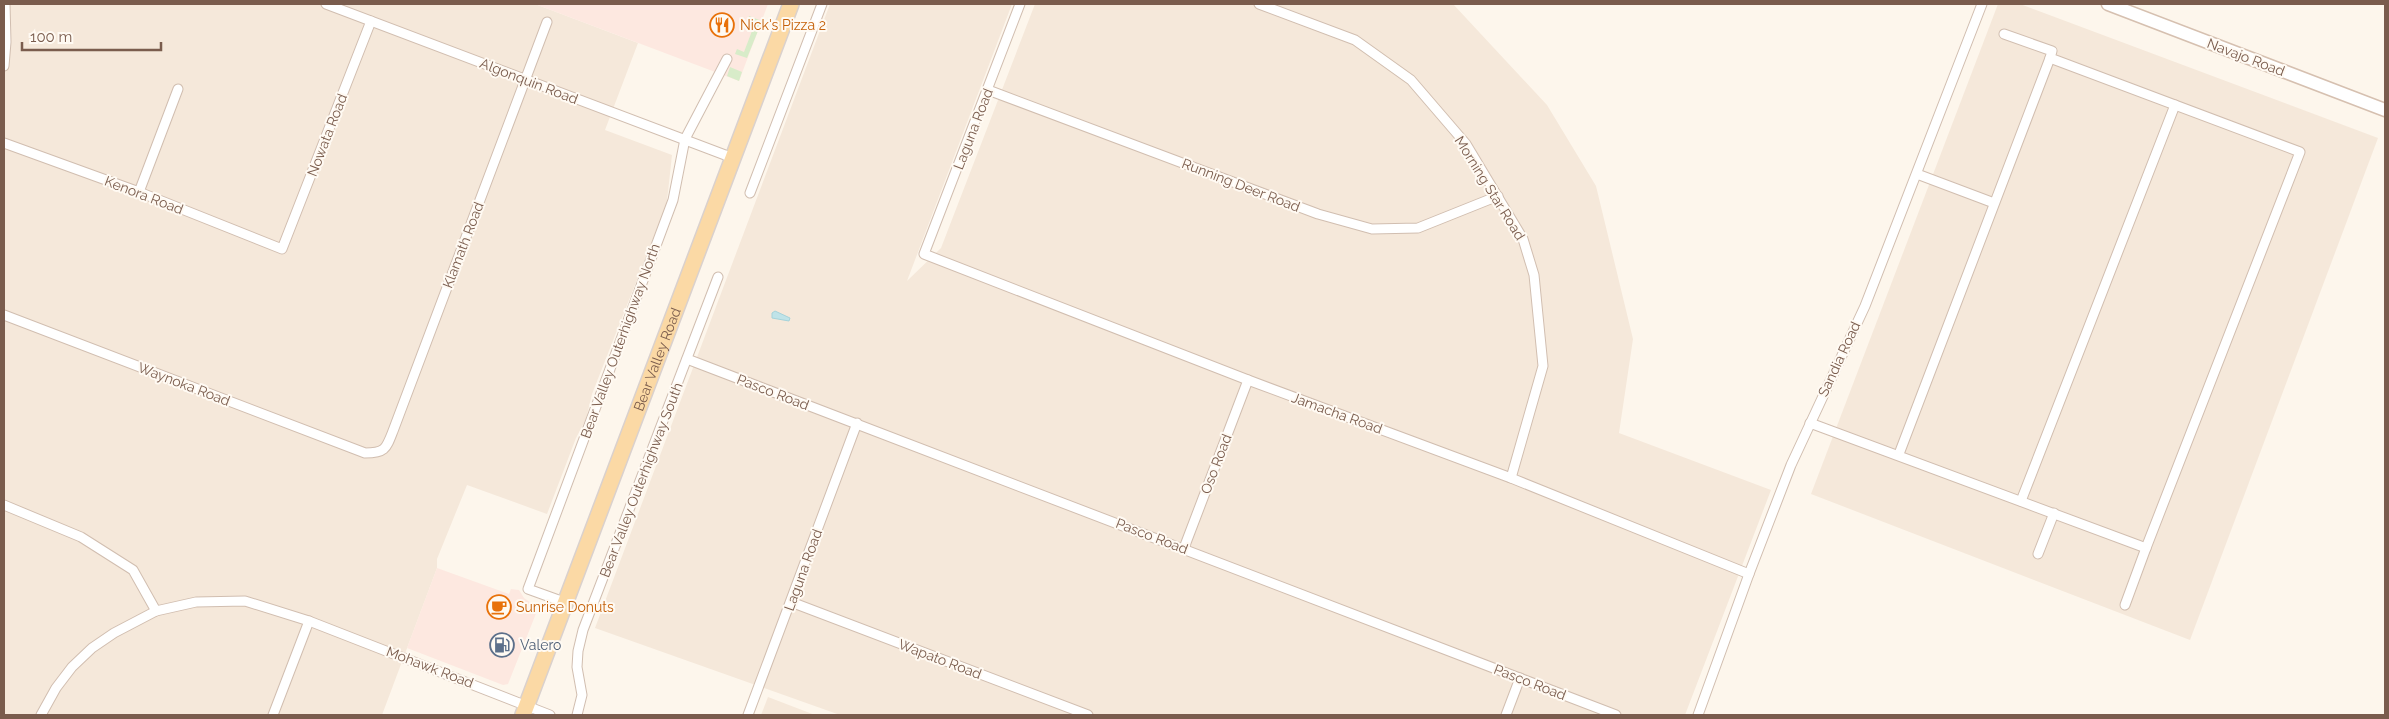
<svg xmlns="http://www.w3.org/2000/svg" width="2389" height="719" font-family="Raleway,sans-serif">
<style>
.residential{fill:#f5e8da}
.commercial{fill:#fde8e0}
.green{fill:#d8ecc9}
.water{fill:#bfe3e8;stroke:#a5d3da}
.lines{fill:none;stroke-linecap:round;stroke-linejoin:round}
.street-casing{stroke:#d1beb0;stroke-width:11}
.secondary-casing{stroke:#d6c0b0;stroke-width:15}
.primary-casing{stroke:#dad1cd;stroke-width:18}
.street{stroke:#fff;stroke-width:9}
.secondary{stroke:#fff;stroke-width:12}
.primary{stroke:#fbd9a5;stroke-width:15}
.labels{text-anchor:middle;stroke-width:4;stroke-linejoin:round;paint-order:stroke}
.food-label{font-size:14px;fill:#c56008;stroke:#fffaf3;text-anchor:start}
.street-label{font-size:14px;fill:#7a5c4d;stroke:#fffaf3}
.service-label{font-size:14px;fill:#4e5e75;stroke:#fffaf3;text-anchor:start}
</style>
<rect width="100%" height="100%" fill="#fdf6ec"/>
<g class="residential">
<path d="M4,4H535L638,43L605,130L672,155L668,192L666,206L592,394L586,419L576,438L547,514L467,485L437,559V568L382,715H4Z"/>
<path d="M830,4H1012L907,281L941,248L1035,4H1453L1547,105L1596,186L1633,339L1619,433L1771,490L1685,715H840L595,628Z"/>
<path d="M1998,4H2020L2378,138L2190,640L1811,494Z"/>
<path d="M768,697L815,715H761Z"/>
</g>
<g class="commercial">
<path d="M535,4H768L739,81Z"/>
<path d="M437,568L509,594L511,589L519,590L524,598L537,607V611L508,684L503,685L407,648Z"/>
</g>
<g class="green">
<path d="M749,16L762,21L747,58L735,54L737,49L744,52L755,23L748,20Z"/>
<path d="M730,67L742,72L739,81L727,76Z"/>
</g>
<path class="water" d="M775,311L790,318L789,321L772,318V313Z"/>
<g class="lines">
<g class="street-casing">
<g id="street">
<path d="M326,4L733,158"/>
<path d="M1020,4L924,254L1248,380L1511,478L1749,574"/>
<path d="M1259,4L1355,40L1411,80L1466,144L1523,239L1534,275L1543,366L1511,478"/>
<path d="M4,66L6,42L5,4"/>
<path d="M988,90L1318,214L1372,229L1418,228L1498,196"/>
<path d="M4,143L139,192L282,249L371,21"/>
<path d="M1917,174L1994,203"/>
<path d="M139,192L178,89"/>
<path d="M750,193L822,4"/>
<path d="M4,315L365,453C385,453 386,449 393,431L547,22"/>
<path d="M687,359L1616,715"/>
<path d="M1810,423L2146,548L2300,152L2050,58L2052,51L2004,34"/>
<path d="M1899,454L2050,58"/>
<path d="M2021,501L2175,105"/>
<path d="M4,505L81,537L133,570L156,611"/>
<path d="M1184,548L1248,380"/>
<path d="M2038,554L2054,513"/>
<path d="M564,602L528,589L673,200L685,139L727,59"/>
<path d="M791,602L1088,715"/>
<path d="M2125,605L2146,548"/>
<path d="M41,715L56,688L72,667L92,648L114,633L156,611L196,602L245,601L309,621L550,715"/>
<path d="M273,715L309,621"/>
<path d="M577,715L582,695L577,667L578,651L583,630L718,277"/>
<path d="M748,715L857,423"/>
<path d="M1506,715L1520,678"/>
<path d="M1698,715L1749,574L1791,465L1865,306L1982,4"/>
</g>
</g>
<g class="secondary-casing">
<path id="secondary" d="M2108,4L2385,110"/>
</g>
<g class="primary-casing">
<g id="primary">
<path id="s1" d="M523,715L791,4"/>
</g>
</g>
<use href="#street" class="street"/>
<use href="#secondary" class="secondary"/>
<use href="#primary" class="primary"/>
</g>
<defs>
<g id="restaurant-ring" transform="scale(1.25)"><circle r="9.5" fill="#fffaf3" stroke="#e8710a" stroke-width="1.5"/><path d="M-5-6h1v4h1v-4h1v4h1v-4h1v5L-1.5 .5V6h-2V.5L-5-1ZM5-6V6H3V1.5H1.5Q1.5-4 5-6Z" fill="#e8710a"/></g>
<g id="cafe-ring" transform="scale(1.25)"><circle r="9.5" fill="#fffaf3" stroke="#e8710a" stroke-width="1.5"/><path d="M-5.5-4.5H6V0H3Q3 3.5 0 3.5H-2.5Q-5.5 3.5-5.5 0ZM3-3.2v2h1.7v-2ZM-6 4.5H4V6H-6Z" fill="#e8710a"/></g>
<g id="fuel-ring" transform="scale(1.25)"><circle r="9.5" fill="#fffaf3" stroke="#5c6f8a" stroke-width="1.5"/><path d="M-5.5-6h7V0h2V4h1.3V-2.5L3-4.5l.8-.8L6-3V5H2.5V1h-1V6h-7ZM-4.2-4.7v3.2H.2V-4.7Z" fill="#5c6f8a"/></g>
</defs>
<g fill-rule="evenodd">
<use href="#restaurant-ring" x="722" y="25"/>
<use href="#cafe-ring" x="499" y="607"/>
<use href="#fuel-ring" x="502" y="645"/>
</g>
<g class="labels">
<g class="food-label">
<text x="740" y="30">Nick's Pizza 2</text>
<text x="516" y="612">Sunrise Donuts</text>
</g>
<g class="street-label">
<text transform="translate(2246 57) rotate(21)" y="5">Navajo Road</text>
<text transform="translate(529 81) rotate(21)" y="5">Algonquin Road</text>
<text transform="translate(973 129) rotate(-69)" y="5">Laguna Road</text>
<text transform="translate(327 135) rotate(-69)" y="5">Nowata Road</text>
<text transform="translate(1241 185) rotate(21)" y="5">Running Deer Road</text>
<text transform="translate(1490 188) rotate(58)" y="5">Morning Star Road</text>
<text transform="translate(144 195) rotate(21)" y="5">Kenora Road</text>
<text transform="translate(463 245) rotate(-69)" y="5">Klamath Road</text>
<text transform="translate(620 341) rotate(-70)" y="5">Bear Valley Outerhighway North</text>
<text dy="5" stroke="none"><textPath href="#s1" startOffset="380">Bear Valley Road</textPath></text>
<text transform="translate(1839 359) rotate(-65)" y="5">Sandia Road</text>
<text transform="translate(184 384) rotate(21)" y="5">Waynoka Road</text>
<text transform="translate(773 392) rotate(21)" y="5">Pasco Road</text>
<text transform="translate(1337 413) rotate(20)" y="5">Jamacha Road</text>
<text transform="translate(1216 464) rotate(-69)" y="5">Oso Road</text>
<text transform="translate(641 480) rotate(-69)" y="5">Bear Valley Outerhighway South</text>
<text transform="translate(1152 536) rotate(21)" y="5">Pasco Road</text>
<text transform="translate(803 570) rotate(-70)" y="5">Laguna Road</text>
<text transform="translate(940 659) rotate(21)" y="5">Wapato Road</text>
<text transform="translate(430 667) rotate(21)" y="5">Mohawk Road</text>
<text transform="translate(1530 682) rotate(21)" y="5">Pasco Road</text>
</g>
<g class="service-label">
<text x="520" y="650">Valero</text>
</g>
</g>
<rect width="2389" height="719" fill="none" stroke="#7a5c4d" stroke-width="10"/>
<path d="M22 42v8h139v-8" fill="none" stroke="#7a5c4d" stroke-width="2.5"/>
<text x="30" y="42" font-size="15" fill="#7a5c4d" stroke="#fffaf3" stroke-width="4" paint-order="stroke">100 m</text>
</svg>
